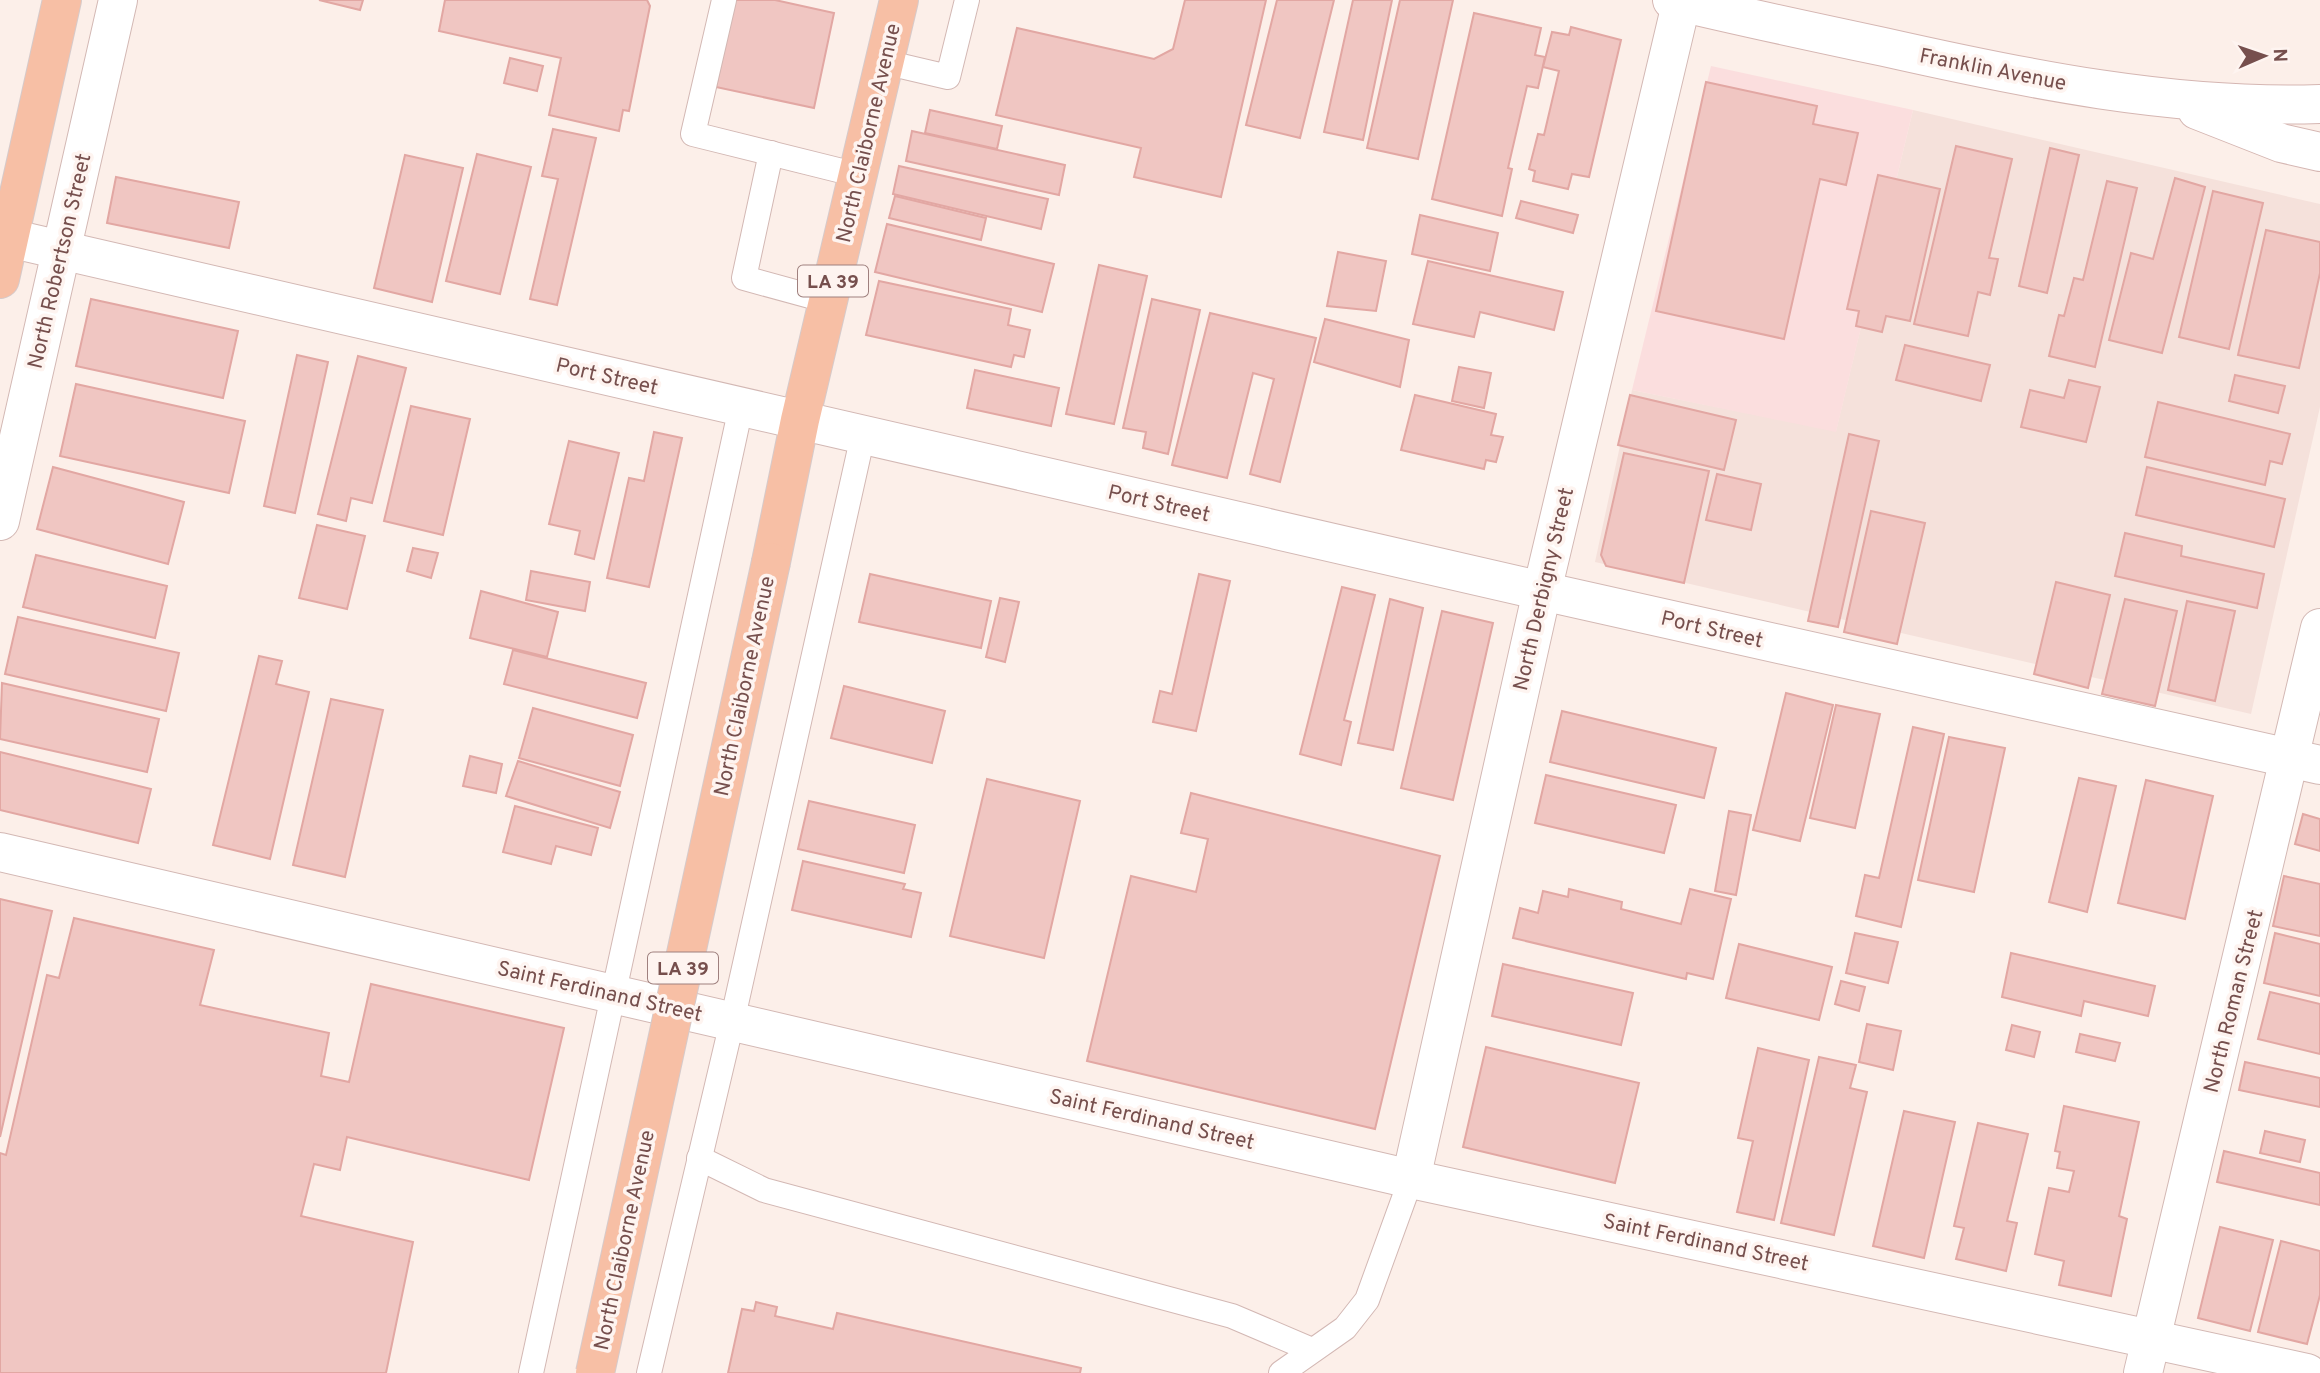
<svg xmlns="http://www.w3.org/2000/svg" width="2320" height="1373" font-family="Overpass,sans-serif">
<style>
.residential{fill:#f5e1db}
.commercial{fill:#fbdede}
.building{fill:#f0c6c2;stroke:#e2a7a3;stroke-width:2}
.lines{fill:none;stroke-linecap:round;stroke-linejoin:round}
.lane-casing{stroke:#d3b8b4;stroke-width:26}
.street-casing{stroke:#d3b8b4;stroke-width:40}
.secondary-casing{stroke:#d5b6b2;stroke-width:40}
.primary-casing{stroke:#d6caca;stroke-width:40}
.lane{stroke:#fff;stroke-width:24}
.street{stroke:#fff;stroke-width:38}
.secondary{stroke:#fff;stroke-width:38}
.primary{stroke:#f7bfa5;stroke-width:38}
.primary-bridge-casing{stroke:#d6caca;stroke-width:40;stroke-linecap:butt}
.primary-bridge{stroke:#f7bfa5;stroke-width:38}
.labels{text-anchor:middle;stroke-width:7;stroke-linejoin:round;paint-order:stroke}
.shield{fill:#fef4f0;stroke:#9f807e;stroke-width:2}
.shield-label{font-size:19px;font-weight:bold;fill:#764f4d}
.street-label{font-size:21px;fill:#764f4d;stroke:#fef4f0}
</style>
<rect width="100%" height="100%" fill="#fcefe9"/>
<path class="residential" d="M1913,110L2320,204V407L2251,714L1595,562L1632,390L1836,431Z"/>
<path class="commercial" d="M1711,66L1913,110L1836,432L1632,390Z"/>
<g class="building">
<path d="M319,0H363L360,10Z"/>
<path d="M445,0H647L650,6L629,111L623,110L619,131L549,115L561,58L439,31Z"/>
<path d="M735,0H775L834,13L814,108L716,87Z"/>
<path d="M1185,0H1266L1221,197L1134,177L1141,148L996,115L1017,28L1154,59L1173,49Z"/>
<path d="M1277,0H1334L1300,138L1246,125Z"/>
<path d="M1353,0H1392L1363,140L1324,132Z"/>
<path d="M1400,0H1453L1418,159L1367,148Z"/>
<path d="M1474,13L1541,28L1535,55L1545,57L1538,88L1527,86L1508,168L1512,169L1502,216L1432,199Z"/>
<path d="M1571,27L1621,40L1589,177L1572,174L1568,189L1533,181L1535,171L1529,169L1538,134L1544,135L1559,71L1543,67L1552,32L1569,35Z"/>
<path d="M510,58L543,66L537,91L504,83Z"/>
<path d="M1706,82L1817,106L1813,124L1858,133L1846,185L1820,179L1784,339L1656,311Z"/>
<path d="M930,110L1002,126L997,149L925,133Z"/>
<path d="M553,129L596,138L557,305L530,299L558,179L542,176Z"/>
<path d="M912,131L1065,165L1059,195L906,161Z"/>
<path d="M1956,146L2012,159L1989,258L1998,259L1990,295L1978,292L1968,336L1914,324Z"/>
<path d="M2050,148L2079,155L2047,293L2019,286Z"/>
<path d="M477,154L531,167L500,294L446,281Z"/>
<path d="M405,155L463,168L432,302L374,288Z"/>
<path d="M899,166L1048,199L1041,229L893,194Z"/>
<path d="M1878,175L1940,189L1910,321L1886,316L1882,332L1856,326L1859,311L1847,309Z"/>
<path d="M116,177L239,202L229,248L107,223Z"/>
<path d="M2175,178L2205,187L2162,353L2109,340L2131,253L2153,259Z"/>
<path d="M2107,181L2137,188L2095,367L2049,356L2059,315L2064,316L2074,278L2083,280Z"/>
<path d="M2213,191L2263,203L2229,349L2179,337Z"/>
<path d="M895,196L986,218L981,240L889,218Z"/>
<path d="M1521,201L1578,215L1573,233L1516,218Z"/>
<path d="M1420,215L1498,233L1490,271L1412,254Z"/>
<path d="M887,224L1054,264L1042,312L875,272Z"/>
<path d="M2266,230L2320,242V273L2299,368L2238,355Z"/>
<path d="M1338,252L1386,261L1376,311L1327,306Z"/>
<path d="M1428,261L1563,292L1554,330L1480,312L1474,337L1413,324Z"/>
<path d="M1099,265L1147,276L1114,424L1066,414Z"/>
<path d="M879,281L1011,309L1008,325L1030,330L1024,357L1014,355L1011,367L866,335Z"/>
<path d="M91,299L238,331L223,398L76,366Z"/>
<path d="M1152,299L1200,310L1168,454L1143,448L1146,432L1123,428Z"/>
<path d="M1210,313L1316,338L1280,482L1250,474L1274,379L1253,373L1227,478L1172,465Z"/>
<path d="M1325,319L1409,340L1400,387L1314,362Z"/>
<path d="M1905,345L1990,365L1981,401L1896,380Z"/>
<path d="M297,355L328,362L295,513L264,506Z"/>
<path d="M358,356L406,368L372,503L351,498L346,521L318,514Z"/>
<path d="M1459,367L1491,373L1484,408L1452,401Z"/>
<path d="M975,370L1059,388L1051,426L967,408Z"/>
<path d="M2235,375L2285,386L2278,413L2229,401Z"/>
<path d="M2069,380L2100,387L2086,442L2021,427L2030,390L2064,398Z"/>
<path d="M76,384L245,421L229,493L60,456Z"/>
<path d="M1415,395L1496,414L1491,435L1503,437L1496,462L1486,460L1484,469L1401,450Z"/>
<path d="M1630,395L1736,420L1724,470L1618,445Z"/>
<path d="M2158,402L2290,434L2282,464L2270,461L2265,485L2145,457Z"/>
<path d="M411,406L470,419L443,535L384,521Z"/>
<path d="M654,432L682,438L649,587L607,578L629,478L644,481Z"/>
<path d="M1849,434L1879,441L1838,627L1808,621Z"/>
<path d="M569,441L619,453L594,559L575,554L580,531L549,524Z"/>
<path d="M1624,453L1709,471L1684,583L1606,566L1601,555Z"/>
<path d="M53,467L184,502L168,564L37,529Z"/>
<path d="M2147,467L2285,499L2274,547L2136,515Z"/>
<path d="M1717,474L1761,484L1751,530L1706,520Z"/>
<path d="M1871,511L1925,523L1897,644L1844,632Z"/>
<path d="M317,525L365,536L347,609L299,598Z"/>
<path d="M2125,533L2182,546L2181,556L2264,574L2257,608L2115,576Z"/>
<path d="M413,548L438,553L431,578L407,571Z"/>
<path d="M36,555L167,586L155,638L23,607Z"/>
<path d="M531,571L590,582L585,611L526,600Z"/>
<path d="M870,574L991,601L981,648L859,622Z"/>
<path d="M1199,574L1230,581L1196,731L1153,722L1160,691L1172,694Z"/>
<path d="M2056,582L2110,595L2088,688L2034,674Z"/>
<path d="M1342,587L1375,595L1344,720L1351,722L1341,765L1300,754Z"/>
<path d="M481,591L558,612L547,657L470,638Z"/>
<path d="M1000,598L1019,602L1005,662L986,657Z"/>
<path d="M1390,599L1423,608L1393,750L1358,743Z"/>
<path d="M2125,599L2177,611L2155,706L2102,694Z"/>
<path d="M2187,601L2235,611L2215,701L2168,690Z"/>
<path d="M1442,611L1493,623L1453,800L1401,788Z"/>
<path d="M18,617L179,653L166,711L5,674Z"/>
<path d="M513,650L646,683L637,718L504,684Z"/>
<path d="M259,656L282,661L276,684L309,692L270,859L213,845Z"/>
<path d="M2,683L159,719L147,772L0,739Z"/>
<path d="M844,686L945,711L932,763L831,738Z"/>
<path d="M1786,693L1833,705L1800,841L1753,830Z"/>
<path d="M331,699L383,710L345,877L293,865Z"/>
<path d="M1836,705L1880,714L1855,828L1810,818Z"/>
<path d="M533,708L633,735L620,786L519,758Z"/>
<path d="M1562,711L1716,748L1704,798L1550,762Z"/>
<path d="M1913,727L1944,734L1901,927L1856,916L1865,875L1879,878Z"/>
<path d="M1949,737L2005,748L1974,892L1918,880Z"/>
<path d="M0,752L151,789L138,843L0,810Z"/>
<path d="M470,756L502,764L496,793L463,786Z"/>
<path d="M518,761L620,792L610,828L506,796Z"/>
<path d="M1546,775L1676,805L1664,853L1535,823Z"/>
<path d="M2079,778L2116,786L2087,912L2049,902Z"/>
<path d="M987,779L1080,801L1044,958L950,936Z"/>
<path d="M2146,780L2213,796L2185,919L2118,903Z"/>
<path d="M1191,793L1440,856L1375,1129L1087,1061L1131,876L1196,892L1208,839L1181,833Z"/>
<path d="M809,801L915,825L904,873L798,849Z"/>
<path d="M515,806L598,828L591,855L556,846L551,864L503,852Z"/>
<path d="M1729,811L1751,815L1736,895L1715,891Z"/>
<path d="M2303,814L2320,819V851L2295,844Z"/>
<path d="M803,861L905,884L903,889L921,893L911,937L792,910Z"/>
<path d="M2284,876L2320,884V936L2273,926Z"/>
<path d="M1569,889L1622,902L1621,909L1681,924L1690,889L1731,899L1713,979L1687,973L1686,979L1513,938L1520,908L1538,913L1543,891L1568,897Z"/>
<path d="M0,899L52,911L0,1137Z"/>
<path d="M74,918L214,950L200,1005L329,1033L321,1076L349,1082L371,984L564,1028L529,1180L347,1137L340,1170L314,1164L301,1216L413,1242L386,1373H0V1153L6,1155L47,975L59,978Z"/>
<path d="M1855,933L1898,942L1888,983L1846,973Z"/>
<path d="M2275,933L2320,944V996L2264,983Z"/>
<path d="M1739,944L1832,967L1819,1020L1726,998Z"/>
<path d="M2011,953L2155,986L2148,1016L2084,1001L2081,1016L2002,997Z"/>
<path d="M1503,964L1633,993L1621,1045L1492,1016Z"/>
<path d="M1841,981L1865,987L1859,1011L1835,1004Z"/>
<path d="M2270,992L2320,1004V1054L2258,1039Z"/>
<path d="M1867,1024L1901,1031L1893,1070L1859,1062Z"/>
<path d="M2012,1025L2040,1032L2034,1057L2006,1050Z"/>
<path d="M2080,1034L2120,1043L2115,1061L2076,1052Z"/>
<path d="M1486,1047L1639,1083L1615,1183L1463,1147Z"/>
<path d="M1758,1048L1809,1060L1774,1220L1737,1212L1753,1141L1738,1138Z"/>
<path d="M1819,1057L1856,1065L1850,1088L1867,1092L1834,1235L1781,1223Z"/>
<path d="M2245,1062L2320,1078V1107L2239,1090Z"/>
<path d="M2064,1106L2139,1122L2119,1216L2127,1219L2111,1296L2059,1285L2064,1261L2035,1254L2049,1188L2069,1192L2074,1171L2057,1168L2060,1152L2055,1151Z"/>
<path d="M1904,1111L1955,1122L1924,1258L1873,1246Z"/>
<path d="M1978,1123L2028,1134L2007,1221L2017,1223L2006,1271L1956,1259L1964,1228L1954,1226Z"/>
<path d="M2265,1131L2305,1140L2300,1162L2260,1153Z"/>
<path d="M2224,1151L2320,1173V1205L2217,1182Z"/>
<path d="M2220,1227L2273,1240L2250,1331L2198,1318Z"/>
<path d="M2281,1241L2320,1251V1295L2307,1344L2258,1332Z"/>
<path d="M756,1302L777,1307L775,1316L833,1329L837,1313L1081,1368L1080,1373H728L742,1309L754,1311Z"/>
</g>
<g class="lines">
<g class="lane-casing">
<g id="lane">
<path d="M724,0L693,134L858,175"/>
<path d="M884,62L948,77L967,0"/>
<path d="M771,153L744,278L828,301"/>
<path d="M699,1158L764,1190L1232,1316L1312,1350"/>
<path d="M531,1373L741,407"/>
<path d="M649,1373L732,1022L863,435"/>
<path d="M1281,1373L1345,1328L1367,1300L1411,1179"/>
</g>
</g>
<g class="street-casing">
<g id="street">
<path d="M0,236L1542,591L2320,765"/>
<path d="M0,521L118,0"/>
<path d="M0,852L1411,1179L2307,1373"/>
<path d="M1411,1179L1542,591L1682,0"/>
<path d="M2143,1373L2320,628"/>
</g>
</g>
<g class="secondary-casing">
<g id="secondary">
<path d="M1672,0C1742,17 1813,32 1884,47C2026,79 2174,109 2320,104"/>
<path d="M2197,110L2281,143L2320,152"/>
</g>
</g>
<g class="primary-casing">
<g id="primary">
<path d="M0,279L62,0"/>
<path d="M771,562L800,420L899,0"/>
</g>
</g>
<use href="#lane" class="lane"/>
<use href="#street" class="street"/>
<use href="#secondary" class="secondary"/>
<use href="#primary" class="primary"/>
<g class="primary-bridge-casing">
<path id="primary-bridge" d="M595,1373L771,562"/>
</g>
<use href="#primary-bridge" class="primary-bridge"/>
</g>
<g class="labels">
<g class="shield">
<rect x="798" y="265.5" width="70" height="31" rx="5"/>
<rect x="648" y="952.5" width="70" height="31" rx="5"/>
</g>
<g class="shield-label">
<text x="833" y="288">LA 39</text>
<text x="683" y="975">LA 39</text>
</g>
<g class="street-label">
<text transform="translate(1993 69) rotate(11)" y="7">Franklin Avenue</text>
<text transform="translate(868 133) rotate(-77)" y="7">North Claiborne Avenue</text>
<text transform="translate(59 261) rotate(-77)" y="7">North Robertson Street</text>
<text transform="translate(607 376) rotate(13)" y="7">Port Street</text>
<text transform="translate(1159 503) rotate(13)" y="7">Port Street</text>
<text transform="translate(1543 589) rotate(-77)" y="7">North Derbigny Street</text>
<text transform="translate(1712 629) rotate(13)" y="7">Port Street</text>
<text transform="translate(744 686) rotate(-78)" y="7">North Claiborne Avenue</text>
<text transform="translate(600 991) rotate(13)" y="7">Saint Ferdinand Street</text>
<text transform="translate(2233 1001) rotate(-76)" y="7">North Roman Street</text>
<text transform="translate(1152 1119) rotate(13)" y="7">Saint Ferdinand Street</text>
<text transform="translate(624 1240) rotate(-78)" y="7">North Claiborne Avenue</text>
<text transform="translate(1706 1242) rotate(12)" y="7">Saint Ferdinand Street</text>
</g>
</g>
<g transform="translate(2264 56) rotate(88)" stroke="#fef4f0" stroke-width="5" paint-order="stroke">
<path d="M0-5L12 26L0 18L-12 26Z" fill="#764f4d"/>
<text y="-10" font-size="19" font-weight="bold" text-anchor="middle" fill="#764f4d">N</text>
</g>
</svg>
